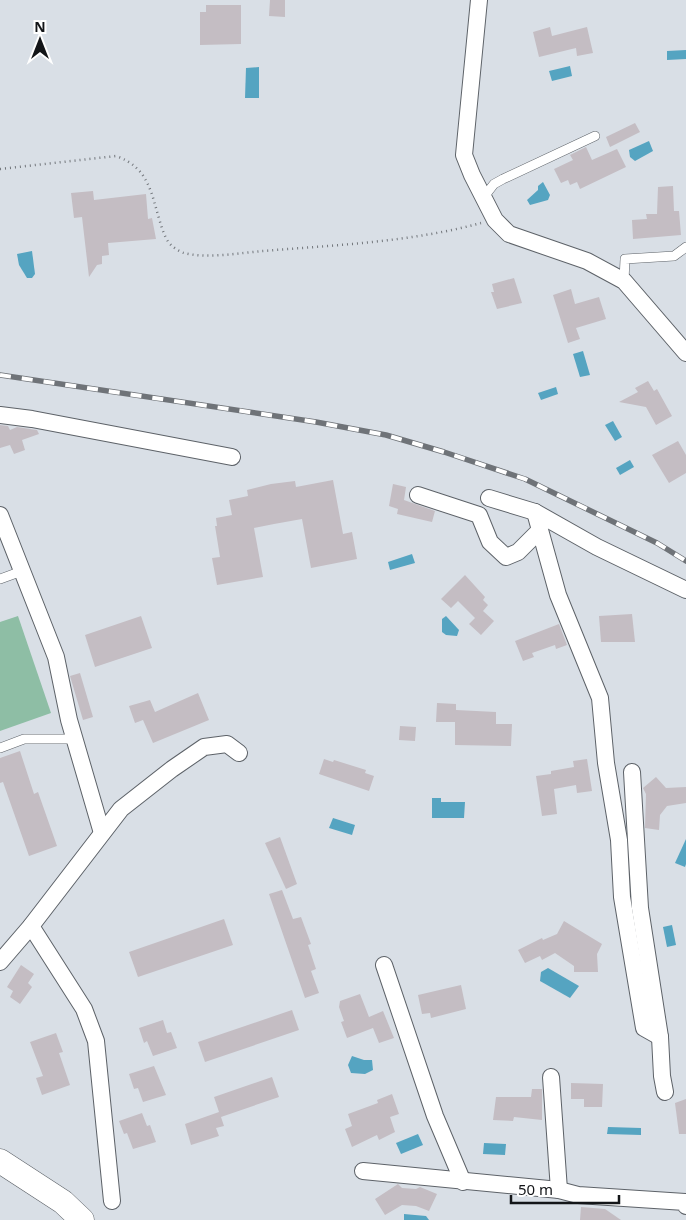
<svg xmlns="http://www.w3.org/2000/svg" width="686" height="1220" font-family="'Noto Sans',sans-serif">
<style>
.green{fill:#8ebea5}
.water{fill:#55a4c1}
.building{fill:#c4bdc3}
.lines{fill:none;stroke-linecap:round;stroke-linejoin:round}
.lane-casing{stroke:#5d6268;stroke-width:10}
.street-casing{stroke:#5d6268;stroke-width:18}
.secondary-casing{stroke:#5d6268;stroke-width:25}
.path{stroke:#72767b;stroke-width:2.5;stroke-dasharray:1 4;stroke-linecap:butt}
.lane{stroke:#fff;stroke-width:9}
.street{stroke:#fff;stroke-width:16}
.secondary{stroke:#fff;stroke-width:24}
.rail-casing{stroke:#6f7378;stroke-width:5.5}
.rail{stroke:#fff;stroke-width:4;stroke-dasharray:11;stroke-linecap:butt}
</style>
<rect width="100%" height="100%" fill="#d9dfe6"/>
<path class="green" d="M18,616L51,713L0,731V622Z"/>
<g class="water">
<path d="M686,50V59L667,60V51Z"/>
<path d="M570,66L572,76L552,81L549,71Z"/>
<path d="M259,67V98H245L246,68Z"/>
<path d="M649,141L653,151L635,161L630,157L629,150Z"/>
<path d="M543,182L550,195L548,200L530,205L527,200L538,190V186Z"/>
<path d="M32,251L35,274L32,278H27L19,265L17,254Z"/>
<path d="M583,351L590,375L580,377L573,354Z"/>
<path d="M556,387L558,394L541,400L538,393Z"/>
<path d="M613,421L622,437L615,441L605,425Z"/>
<path d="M630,460L634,467L620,475L616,468Z"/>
<path d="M412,554L415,563L390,570L388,562Z"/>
<path d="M446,616L459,630L457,636L446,635L442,632V619Z"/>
<path d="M432,798H441V802H465L464,818H432Z"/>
<path d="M333,818L355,825L352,835L329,828Z"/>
<path d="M686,839V864L685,867L675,863Z"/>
<path d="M672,925L676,945L667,947L663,927Z"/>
<path d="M548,968L579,986L570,998L540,981L541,972Z"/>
<path d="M352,1056L364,1060H372L373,1070L365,1074L351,1073L348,1065Z"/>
<path d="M608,1127L641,1128V1135L607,1134Z"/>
<path d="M418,1134L423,1145L401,1154L396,1143Z"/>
<path d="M484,1143L506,1144L505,1155L483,1154Z"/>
<path d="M404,1214L426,1216L429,1220H404Z"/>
</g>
<g class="building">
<path d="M270,0H285V17L269,16Z"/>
<path d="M206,5H241V44L200,45V12H206Z"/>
<path d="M550,27L552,36L587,27L593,53L577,56L576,48L539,57L533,32Z"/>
<path d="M635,123L640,132L610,147L606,137Z"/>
<path d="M586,147L592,160L617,149L626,167L580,189L577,182L570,185L568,180L561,183L554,169L573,160L570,155Z"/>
<path d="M673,186L674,211H679L681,235L633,239L632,220L647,219L646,214H657L658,187Z"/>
<path d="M93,191L94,200L146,194L148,219L152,218L156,239L108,243L109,255L102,256V264L97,265L89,277L82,217L74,218L71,193Z"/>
<path d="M514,278L522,303L497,309L491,292H494L492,284Z"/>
<path d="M571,289L575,304L599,297L606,319L576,328L580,339L568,343L553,295Z"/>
<path d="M648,381L654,391L657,389L672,416L656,425L646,407L619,402L638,392L635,388Z"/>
<path d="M0,425L8,426L10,430L17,427L37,430L39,434L22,440L25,450L14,454L10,445L0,448Z"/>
<path d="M678,441L686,455V473L669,483L652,455Z"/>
<path d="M333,480L343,534L352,532L357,559L311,568L302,519L274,524L254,528L263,577L217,585L212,558L220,557L215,526H217L216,518L232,515L229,500L248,496L247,490L271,484L295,481L296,487Z"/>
<path d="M393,484L406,487L404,500L435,511L432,522L397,514L398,509L389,506Z"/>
<path d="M465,575L485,597L483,600L488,605L483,611L494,621L481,635L469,624L475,618L458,601L451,608L441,599Z"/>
<path d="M632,614L635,642H601L599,616Z"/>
<path d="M141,616L152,648L95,667L85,635Z"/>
<path d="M559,624L567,645L556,649L555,645L532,653L534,657L523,661L515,641Z"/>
<path d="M80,673L93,717L83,720L70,676Z"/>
<path d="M198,693L209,720L153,743L143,720L135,723L129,706L150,700L155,712Z"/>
<path d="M437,703L456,704V710L496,712V724H512L511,746L455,745V722H436Z"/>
<path d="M400,726L416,727L415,741L399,740Z"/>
<path d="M20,751L34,794L38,792L57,846L29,856L3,782L0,783V758Z"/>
<path d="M324,759L333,762L334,760L366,770L365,773L374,776L369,791L319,774Z"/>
<path d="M587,759L592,791L577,793L576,785L554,789L557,814L542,816L536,776L551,774V771L574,767L573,761Z"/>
<path d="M656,777L666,788L686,787V803L667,806L660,815L659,830L645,828L646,794L643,788Z"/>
<path d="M280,837L297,884L286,889L265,843Z"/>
<path d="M282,890L293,919L301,917L311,944L308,945L316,969L311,971L319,993L305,998L269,894Z"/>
<path d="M224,919L233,945L138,977L129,952Z"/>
<path d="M564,921L602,944L597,954L598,972H574V966L555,953L542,960L540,956L525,963L518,950L542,938L543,940L557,934Z"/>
<path d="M21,965L34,974L28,983L32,987L20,1004L10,997L13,991L7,987Z"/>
<path d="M461,985L466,1009L431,1018L430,1013L422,1014L418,995Z"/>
<path d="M360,994L369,1017L383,1011L394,1038L379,1043L373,1028L347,1038L341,1022L344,1021L339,1007L340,1001Z"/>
<path d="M292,1010L299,1030L205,1062L198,1042Z"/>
<path d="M163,1020L167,1033L171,1032L177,1048L153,1056L147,1041L144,1043L139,1028Z"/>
<path d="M56,1033L63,1052L59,1053L70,1085L42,1095L36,1078L43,1076L30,1042Z"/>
<path d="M154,1066L166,1095L143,1102L138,1088L134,1089L129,1074Z"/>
<path d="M272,1077L279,1097L221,1117L224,1126L216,1128L219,1136L191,1145L185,1124L219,1112L214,1097Z"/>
<path d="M571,1083L603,1084L602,1107H584V1099H571Z"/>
<path d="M532,1089H542V1120L514,1117L513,1121L493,1120L496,1097H531Z"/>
<path d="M392,1094L399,1114L390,1117L395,1132L379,1140L377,1135L352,1147L345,1129L352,1126L348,1114L378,1103L377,1100Z"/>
<path d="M686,1099V1134H679L675,1103Z"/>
<path d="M142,1113L147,1126L150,1125L156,1142L133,1149L127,1133L124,1134L119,1121Z"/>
<path d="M398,1184L402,1188L416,1189L420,1187L437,1194L429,1211L416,1206L402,1205L385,1215L375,1199Z"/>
<path d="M581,1207L605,1209L621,1220H580Z"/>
</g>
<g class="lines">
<g class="lane-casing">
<g id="lane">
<path d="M483,198L494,184L503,179L595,136"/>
<path d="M624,281L625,259L674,256L686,247"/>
<path d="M0,579L22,571"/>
<path d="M0,748L24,739H75"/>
</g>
</g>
<g class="street-casing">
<g id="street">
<path d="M479,0L464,155L472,175L495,220L509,234L587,261L624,281L686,353"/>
<path d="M0,415L32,419L232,457"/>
<path d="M418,495L479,515L490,542L506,557L518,552L540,530"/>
<path d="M489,498L535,512L597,547L686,590"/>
<path d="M535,512L558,595L600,698L606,763L619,840L622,897L644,1028L660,1037"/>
<path d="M0,515L56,657L69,720L102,833"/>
<path d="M632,772L640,908L660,1037L662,1076L665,1092"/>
<path d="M31,926L84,1009L96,1041L112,1201"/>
<path d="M0,962L31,926L121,809L172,769L204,747L227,744L239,753"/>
<path d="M384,965L435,1116L463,1182"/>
<path d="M551,1077L559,1190"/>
<path d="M363,1171L559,1190L578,1195L685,1202L686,1206"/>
</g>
</g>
<g class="secondary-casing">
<path id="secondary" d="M0,1161L63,1202L82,1220"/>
</g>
<path class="path" d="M0,169L116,156C150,168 151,194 161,225C163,232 166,240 171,245C174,248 180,252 184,253C208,259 238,253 263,251C336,245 411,242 481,223"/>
<use href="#lane" class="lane"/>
<use href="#street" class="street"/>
<use href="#secondary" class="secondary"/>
<g class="rail-casing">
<path id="rail" d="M0,375L316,422L386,435L444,452L525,479L657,543L686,561"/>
</g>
<use href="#rail" class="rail"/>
</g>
<g transform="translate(40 40)" stroke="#ffffff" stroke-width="4" paint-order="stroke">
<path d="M0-4L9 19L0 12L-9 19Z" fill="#131518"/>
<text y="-8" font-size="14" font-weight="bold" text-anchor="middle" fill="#131518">N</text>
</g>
<path d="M511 1195v8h108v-8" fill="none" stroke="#131518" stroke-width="2.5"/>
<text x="518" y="1195" font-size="15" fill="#131518" stroke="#ffffff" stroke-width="4" paint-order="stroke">50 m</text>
</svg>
